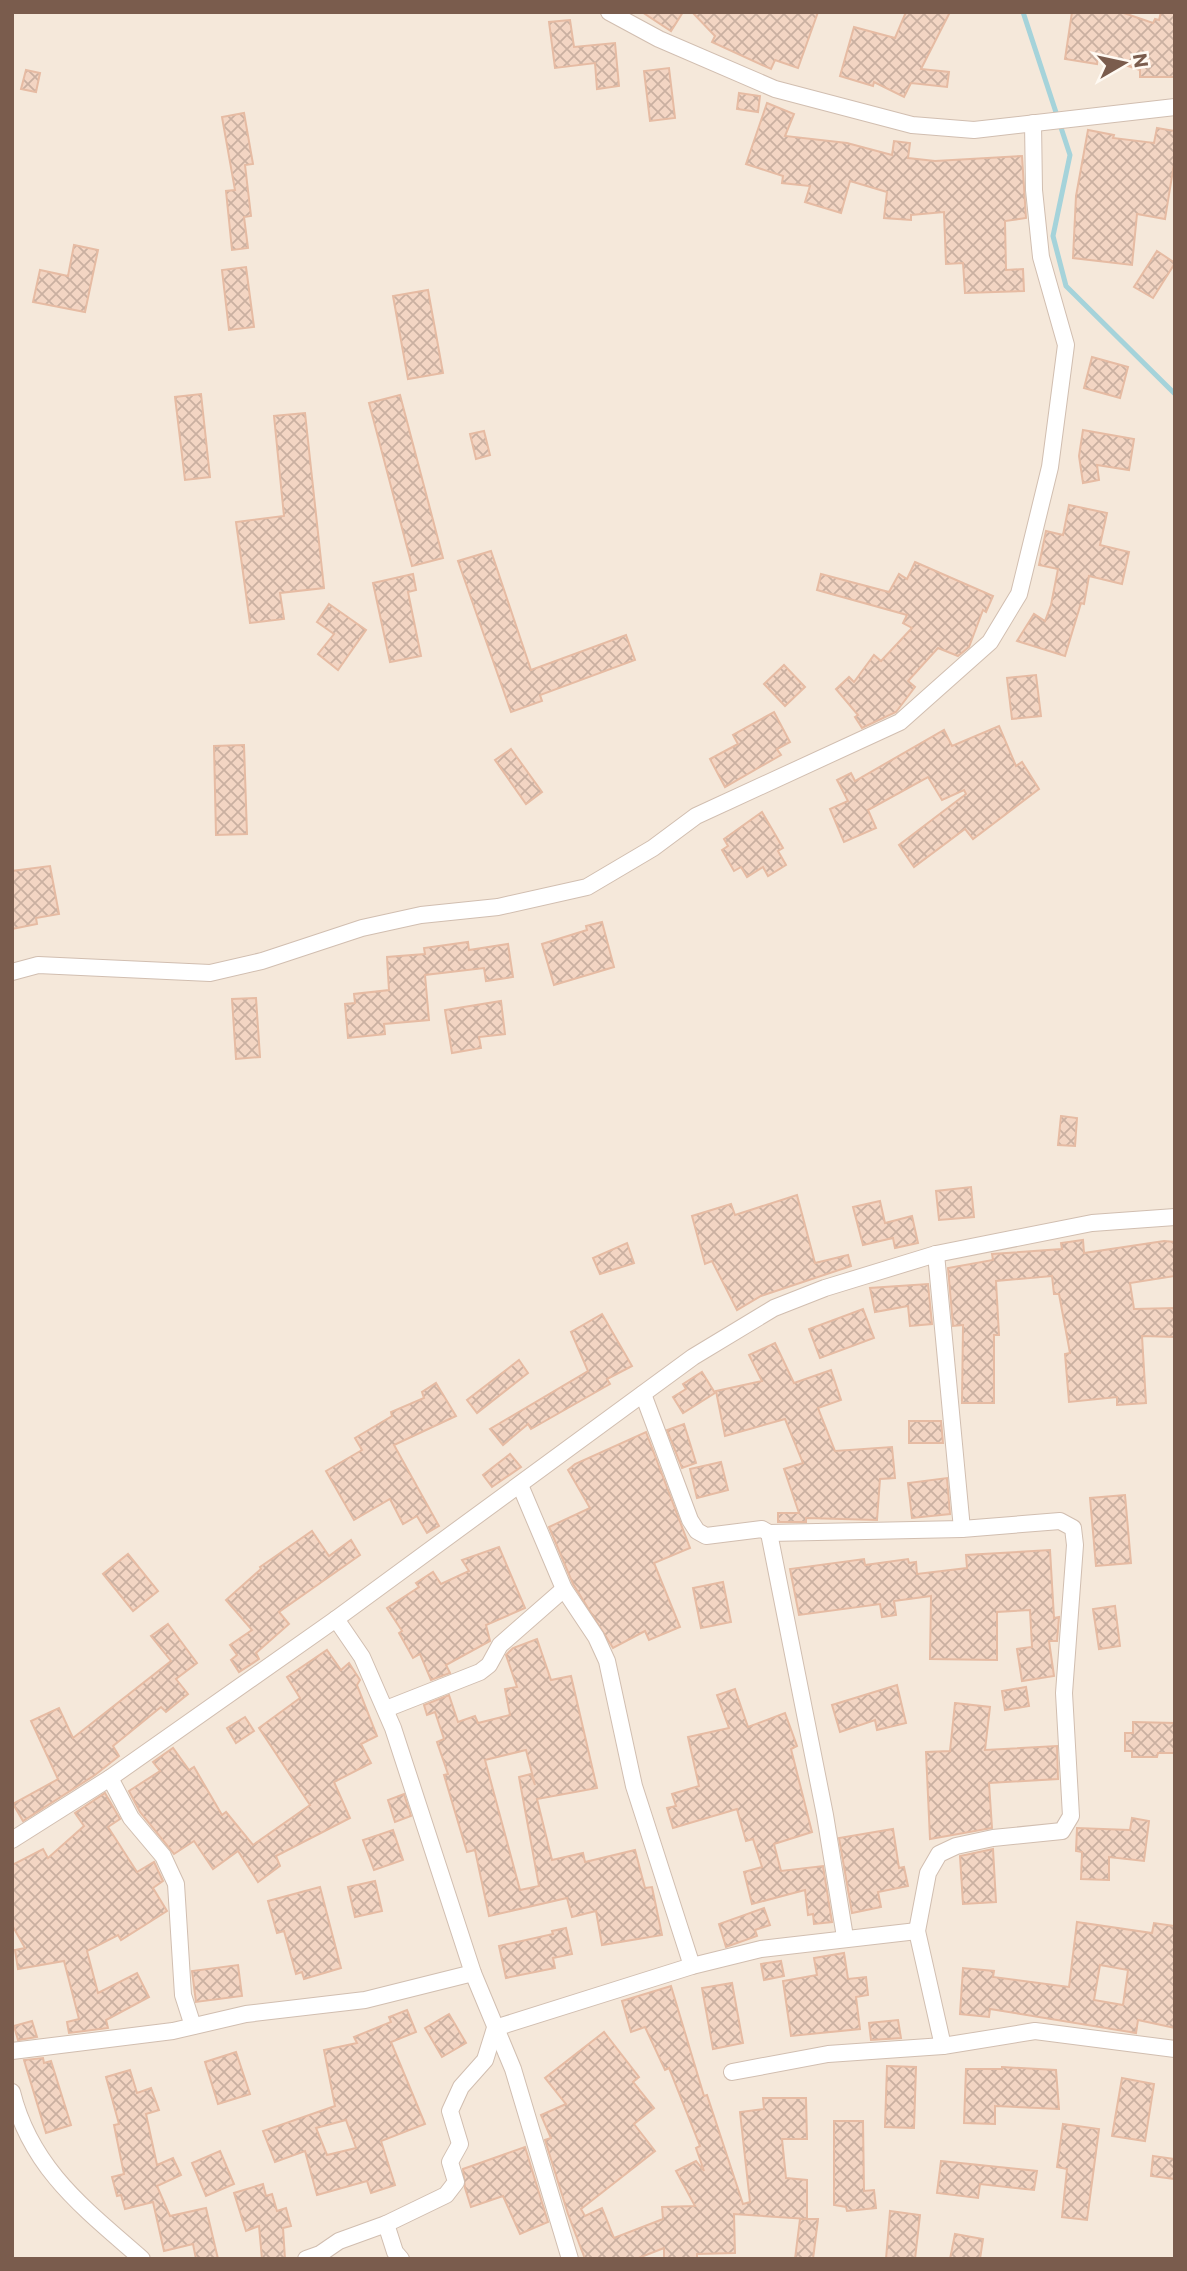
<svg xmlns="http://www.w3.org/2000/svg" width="1187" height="2271" font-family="Commissioner,sans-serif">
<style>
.residential{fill:#f5e8da}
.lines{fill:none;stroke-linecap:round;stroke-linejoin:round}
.stream{stroke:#a5d3da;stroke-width:5}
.building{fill:url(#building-cross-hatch);stroke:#e6bba3;stroke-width:2;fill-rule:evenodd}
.minor-casing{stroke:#d1beb0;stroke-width:18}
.minor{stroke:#fff;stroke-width:16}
</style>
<defs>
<pattern id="building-cross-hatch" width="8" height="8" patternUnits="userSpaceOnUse" patternTransform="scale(1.75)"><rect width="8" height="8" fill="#f3d5c3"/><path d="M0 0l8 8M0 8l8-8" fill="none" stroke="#cab0a1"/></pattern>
</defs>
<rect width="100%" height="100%" fill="#fdf6ec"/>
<rect class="residential" x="12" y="12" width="1163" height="2247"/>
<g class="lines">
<path class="stream" d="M1023,12L1070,155L1053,236L1066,286L1175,394"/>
</g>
<g class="building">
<path d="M642,12H683L671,31Z"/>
<path d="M692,12H818L798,68L775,60L771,69L712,42L715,36Z"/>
<path d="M906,12H950L921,69L949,72L947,87L911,83L904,97L874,82L873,86L840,76L854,27L895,38Z"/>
<path d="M1072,12H1121L1153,23L1155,19L1159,20L1161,12H1175V77H1140V70L1098,56L1097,64L1065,59Z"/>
<path d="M570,20L574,47L615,43L619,86L597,89L595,63L555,68L549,22Z"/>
<path d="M669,68L675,118L650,121L644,71Z"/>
<path d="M26,70L40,73L36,92L21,89Z"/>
<path d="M739,93L760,96L758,112L737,109Z"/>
<path d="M767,103L794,114L785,136L847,143L892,155L894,141L910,143L908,158L935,161L1022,156L1026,218L1005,221L1006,270L1023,269L1024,291L965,293L963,263L946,264L944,212L911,215V220L884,218L887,192L850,181L841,213L805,202L810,186L782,183L783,176L746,164Z"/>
<path d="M244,113L253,164L245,165L251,216L244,217L248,248L232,250L226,191L235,190L222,117Z"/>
<path d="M1157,128L1175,131V158L1165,219L1137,214L1132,265L1073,258L1076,196L1088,130L1114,135L1113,138L1154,143Z"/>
<path d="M74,245L98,250L85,312L33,302L40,270L68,276Z"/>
<path d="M1157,251L1175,263L1153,298L1134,287Z"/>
<path d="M246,267L254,327L229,330L222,270Z"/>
<path d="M428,290L443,373L408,379L393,296Z"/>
<path d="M1092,357L1128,367L1120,398L1084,388Z"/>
<path d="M201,394L210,477L185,480L175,397Z"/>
<path d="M400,395L443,558L412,566L369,403Z"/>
<path d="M305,413L324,588L280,593L284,619L250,623L236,522L284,516L274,416Z"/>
<path d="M1083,430L1134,439L1129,470L1097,465L1099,480L1083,483L1079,456Z"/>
<path d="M484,431L490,455L476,459L470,434Z"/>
<path d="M1069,505L1107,513L1100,545L1129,552L1122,584L1089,576L1084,604L1081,603L1065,656L1017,641L1034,614L1045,621L1051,605L1058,569L1039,565L1046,531L1063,535Z"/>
<path d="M491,551L531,670L626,635L635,660L540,695L542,701L511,712L458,561Z"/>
<path d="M915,562L993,596L986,612L983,610L969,647L958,656L938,648L908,681L915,687L896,712L862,728L855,717L858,715L836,689L849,677L854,682L874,655L881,661L912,628L903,623L907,615L817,590L821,574L889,592L899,574L907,579Z"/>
<path d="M413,574L416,590L408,592L421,656L390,662L373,583Z"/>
<path d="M329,604L366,630L338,670L318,654L334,634L317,622Z"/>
<path d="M784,665L805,687L785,706L764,684Z"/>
<path d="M1036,675L1041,716L1012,719L1007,678Z"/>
<path d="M774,712L790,742L777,749L781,755L725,787L710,759L738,744L733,735Z"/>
<path d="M999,726L1016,766L1022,762L1039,789L973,839L965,829L914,867L899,845L966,794L964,790L942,800L928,777L868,810L876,828L844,842L830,809L848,801L837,780L851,773L855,781L944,730L952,746Z"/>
<path d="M244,745L247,834L216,835L214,746Z"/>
<path d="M511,749L542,792L526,804L495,760Z"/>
<path d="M762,812L783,848L778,851L786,865L768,876L763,867L747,877L741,867L734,871L722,850L728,846L724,839Z"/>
<path d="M50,866L59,914L36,918L37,924L12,929V871Z"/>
<path d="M602,922L614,967L554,985L542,944L587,930L586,926Z"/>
<path d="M468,942L469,950L508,944L513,977L486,981L484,968L425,975L429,1020L384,1024L385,1034L348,1038L345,1004L355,1003L354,994L389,990L387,957L425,954L424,948Z"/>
<path d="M256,998L260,1057L236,1059L232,999Z"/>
<path d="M501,1001L505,1034L479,1037L481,1048L452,1053L445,1010Z"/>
<path d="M1061,1116L1077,1118L1075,1146L1058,1145Z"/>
<path d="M971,1187L974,1217L939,1220L936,1191Z"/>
<path d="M797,1195L815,1263L848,1255L851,1266L761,1296L737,1310L712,1261L705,1264L692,1216L731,1204L735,1215Z"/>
<path d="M880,1201L885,1223L912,1216L918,1243L895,1248L893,1238L863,1245L853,1207Z"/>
<path d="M1083,1240L1084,1253L1164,1241L1175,1242V1276L1130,1283L1134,1309L1175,1308V1337L1142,1336L1146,1403L1117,1405V1397L1069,1402L1065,1354L1070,1353L1059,1294H1054L1052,1276L996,1281L999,1335H994V1403H962L963,1325L953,1326L948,1268L993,1260L992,1254L1062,1249L1061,1243Z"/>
<path d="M627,1243L634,1263L600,1274L593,1258Z"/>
<path d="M928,1284L932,1324L910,1326L908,1306L875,1312L870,1288Z"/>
<path d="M863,1309L874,1338L820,1358L809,1329Z"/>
<path d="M602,1314L632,1366L607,1379L610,1384L531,1429L528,1424L503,1445L490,1429L588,1371L571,1332Z"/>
<path d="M775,1343L794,1383L831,1370L841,1400L818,1408L835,1451L892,1447L895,1478L880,1479L877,1520L806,1518V1522H778V1513H799L784,1469L803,1463L785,1419L725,1436L716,1391L762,1381L749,1355Z"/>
<path d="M519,1360L528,1373L477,1413L467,1400Z"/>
<path d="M702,1372L715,1393L683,1413L673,1397L686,1389L683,1384Z"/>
<path d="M436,1383L456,1416L394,1445L439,1526L427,1533L417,1516L403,1524L390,1499L354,1520L326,1471L362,1450L355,1438L392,1416L391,1412L424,1398L422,1392Z"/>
<path d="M909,1421H941L943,1443H909Z"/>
<path d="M684,1424L696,1463L682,1468L667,1430Z"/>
<path d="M646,1432L690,1548L654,1563L680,1627L649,1640L645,1631L613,1648L573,1584L549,1527L590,1508L568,1470L575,1464Z"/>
<path d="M510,1454L521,1467L492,1487L483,1475Z"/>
<path d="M721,1462L728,1490L697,1498L690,1469Z"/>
<path d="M947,1478L950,1514L912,1518L908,1483Z"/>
<path d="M1125,1495L1131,1563L1096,1566L1090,1498Z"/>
<path d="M312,1531L329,1556L351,1540L360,1555L279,1612L289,1624L256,1653L259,1659L239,1672L231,1660L237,1655L230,1645L252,1630L226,1600L261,1569L260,1567Z"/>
<path d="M499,1547L525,1608L486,1625L490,1641L446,1665L450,1673L431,1680L420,1654L413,1658L399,1633L402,1631L387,1608L419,1587L416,1583L433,1572L441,1584L469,1571L462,1560Z"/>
<path d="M1050,1550L1054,1618L1059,1617L1057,1641H1049L1054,1676L1022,1681L1017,1649L1032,1647L1030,1610L997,1612V1660L930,1659L931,1596L894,1601L896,1615L882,1617L880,1604L799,1615L790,1569L864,1559L865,1565L908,1559L909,1563L916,1562L917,1574L967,1568L966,1555Z"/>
<path d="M128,1554L158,1591L133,1611L103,1574Z"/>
<path d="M723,1582L731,1622L701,1628L693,1588Z"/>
<path d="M1115,1606L1120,1646L1099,1649L1093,1609Z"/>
<path d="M168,1624L197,1663L176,1679L188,1694L166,1712L161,1707L113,1746L119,1756L95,1775L23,1821L13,1804L58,1779L31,1721L59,1708L73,1738L171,1661L151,1636Z"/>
<path d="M537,1639L551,1680L571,1676L597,1788L537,1799L552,1860L583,1853L585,1862L635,1850L645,1888L652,1887L662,1935L602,1945L596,1911L572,1917L567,1898L489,1916L475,1850L467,1852L444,1775L448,1774L437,1742L444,1739L435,1712L427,1715L424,1705L449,1695L458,1722L475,1716L478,1723L510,1715L505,1689L517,1687L506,1655L513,1648ZM526,1750L535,1785L531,1774L519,1777L539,1886L520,1890L485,1760Z"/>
<path d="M327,1650L341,1670L349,1663L360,1680L357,1685L377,1736L361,1744L371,1763L334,1782L350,1818L276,1856L280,1866L258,1882L238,1851L213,1869L194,1841L174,1854L140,1812L129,1791L160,1771L153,1762L173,1748L189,1770L194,1767L222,1815L226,1812L253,1845L310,1805L259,1728L300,1698L287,1677Z"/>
<path d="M897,1685L906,1723L877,1730L875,1720L840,1732L832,1705Z"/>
<path d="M1026,1687L1029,1706L1005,1710L1002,1691Z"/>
<path d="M735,1689L748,1727L785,1713L797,1746L791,1749L812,1832L774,1844L781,1871L823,1866L832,1922L814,1924L813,1914L808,1915L805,1890L752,1904L744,1872L762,1867L753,1839L746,1841L737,1809L673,1828L667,1808L676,1806L672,1794L699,1786L688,1737L729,1728L717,1695Z"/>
<path d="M955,1703L990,1707L985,1750L1057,1746L1058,1779L989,1783L992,1828L930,1839L926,1752L950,1751Z"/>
<path d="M245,1717L254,1731L236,1743L227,1728Z"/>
<path d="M1133,1722L1175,1723V1753H1158L1157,1757H1132V1751H1125V1733H1133Z"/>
<path d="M105,1793L120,1819L108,1827L137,1872L154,1862L163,1881L153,1888L167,1911L121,1940L118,1935L87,1951L98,1993L137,1973L149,1997L106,2020L108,2028L69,2033L67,2022L79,2019L64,1961L18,1969L15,1950L25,1948L12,1925V1865L43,1849L48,1858L84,1826L75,1813Z"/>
<path d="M404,1794L411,1816L395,1822L388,1800Z"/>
<path d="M1132,1818L1149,1821L1144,1861L1109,1857V1880L1081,1879L1082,1852L1076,1851L1077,1828L1130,1830Z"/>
<path d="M893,1829L899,1868L904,1867L908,1886L878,1892L881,1907L852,1913L839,1838Z"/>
<path d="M393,1830L403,1860L374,1870L363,1840Z"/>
<path d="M993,1849L996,1902L963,1904L960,1856Z"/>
<path d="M375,1881L382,1911L355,1917L348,1887Z"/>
<path d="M320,1887L341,1968L304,1979L302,1972L296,1974L284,1931L277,1933L268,1901Z"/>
<path d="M764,1908L770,1925L755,1930L757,1936L726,1947L719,1924Z"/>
<path d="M1077,1922L1152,1933L1154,1923L1175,1926V2028L1138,2020L1136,2033L990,2009L989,2017L960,2014L963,1968L994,1971L993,1977L1069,1987ZM1100,1965L1128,1970L1123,2005L1094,2000Z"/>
<path d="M566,1928L572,1954L553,1958L555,1968L506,1978L499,1946L553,1934L552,1931Z"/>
<path d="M844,1953L848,1979L866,1977L868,1995L856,1997L860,2029L791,2036L783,1981L817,1975L814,1958Z"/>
<path d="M781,1961L784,1976L764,1980L761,1964Z"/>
<path d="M238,1965L242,1996L196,2002L192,1971Z"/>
<path d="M732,1983L743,2043L713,2049L702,1988Z"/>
<path d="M671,1986L704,2096L707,2095L743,2204L750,2202L740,2112L764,2109L763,2098H806L807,2139H782L786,2178L807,2180V2219L734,2214L735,2253L697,2254V2259H664V2248L636,2259H585L568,2214L545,2140L551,2138L541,2115L566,2104L545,2078L604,2032L639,2077L633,2082L654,2108L634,2124L655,2151L581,2209L585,2216L602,2208L614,2238L663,2219L662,2207L695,2206L676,2171L696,2161L704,2171L696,2148L700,2146L669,2068L665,2070L645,2027L631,2032L622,2001Z"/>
<path d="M407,2010L416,2032L391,2042L425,2124L381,2141L395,2185L371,2193L367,2181L317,2195L305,2151L275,2162L263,2131L335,2106L324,2050L357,2043L354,2037L391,2022L389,2017ZM346,2120L356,2148L327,2155L316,2128Z"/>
<path d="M449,2014L466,2043L442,2057L425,2028Z"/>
<path d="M898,2020L901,2038L871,2040L869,2023Z"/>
<path d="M32,2021L37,2037L18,2040L14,2026Z"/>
<path d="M236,2052L250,2094L218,2104L205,2062Z"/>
<path d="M43,2058L44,2063L51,2061L71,2125L46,2133L24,2060Z"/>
<path d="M887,2066L916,2067L914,2128L885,2127Z"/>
<path d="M1002,2067L1056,2070L1059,2109L995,2106V2124L964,2123L966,2069H1002Z"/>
<path d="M130,2070L137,2093L151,2088L159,2110L146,2114L157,2165L173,2158L181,2175L157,2186L170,2216L206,2208L218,2259H196L193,2244L164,2251L153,2202L125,2209L121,2195L117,2196L112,2177L124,2174L114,2125L119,2124L106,2077Z"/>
<path d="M1122,2078L1154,2084L1145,2141L1112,2136Z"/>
<path d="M834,2121H863L864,2191L874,2190L876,2208L847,2211L846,2207L834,2205Z"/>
<path d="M1063,2124L1099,2129L1087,2220L1062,2217L1067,2169L1057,2167Z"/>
<path d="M525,2147L548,2222L520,2234L503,2196L471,2207L465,2188L463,2169Z"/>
<path d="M220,2151L234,2184L206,2196L192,2163Z"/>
<path d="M1153,2156L1175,2159V2179L1151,2176Z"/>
<path d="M941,2161L1037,2171L1034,2190L980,2184L978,2198L937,2193Z"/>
<path d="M263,2184L266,2196L272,2194L277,2211L286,2208L291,2226L283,2228L285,2259H262L259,2226L246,2231L234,2193Z"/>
<path d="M890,2211L920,2215L915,2259H886Z"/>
<path d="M800,2219H818L813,2259H795Z"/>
<path d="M955,2234L983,2239L980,2259H950Z"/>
</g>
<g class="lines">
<g class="minor-casing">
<g id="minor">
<path d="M609,12L659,39L775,89L912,125L974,130L1175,107"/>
<path d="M12,972L38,965L210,973L262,961L362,928L421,915L498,907L587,887L653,848L696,816L900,722L990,642L1019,594L1050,467L1066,345L1041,257L1034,190L1033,123"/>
<path d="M936,1254L962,1529"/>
<path d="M643,1394L690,1520L697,1531L706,1536L762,1529L769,1533L962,1529L1060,1521L1073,1528L1075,1545L1064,1693L1071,1816L1062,1831L993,1838L956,1846L939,1854L928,1873L917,1931L943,2046"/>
<path d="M520,1485L564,1589L596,1637L607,1661L634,1786L692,1966"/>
<path d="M769,1533L825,1815L845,1937"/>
<path d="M336,1619L362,1657L393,1728L473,1973L513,2069L570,2259"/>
<path d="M386,1709L480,1672L489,1665L500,1645L564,1589"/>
<path d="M110,1778L131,1818L163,1856L176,1884L183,1995L193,2026"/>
<path d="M12,1840L110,1778L336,1619L693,1357L774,1308L825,1288L936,1254L1092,1223L1175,1217"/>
<path d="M12,2051L173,2031L246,2014L365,2000L473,1973"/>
<path d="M732,2072L828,2054L943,2046L1035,2031L1175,2049"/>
<path d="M12,2092C31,2169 85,2209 142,2259"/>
<path d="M306,2259L320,2254L339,2241L386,2224"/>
<path d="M401,2259L395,2252L386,2224L446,2195L456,2182L450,2162L460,2144L450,2111L461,2087L485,2060L495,2028L692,1966L761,1949L917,1931"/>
</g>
</g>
<use href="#minor" class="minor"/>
</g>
<rect width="1187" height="2271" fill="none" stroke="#7a5c4d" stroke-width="28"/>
<g transform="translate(1124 63) rotate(81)" stroke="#fffaf3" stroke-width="5" paint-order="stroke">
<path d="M0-5L12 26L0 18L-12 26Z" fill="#7a5c4d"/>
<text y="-10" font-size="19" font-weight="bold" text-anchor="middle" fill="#7a5c4d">N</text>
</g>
</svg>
